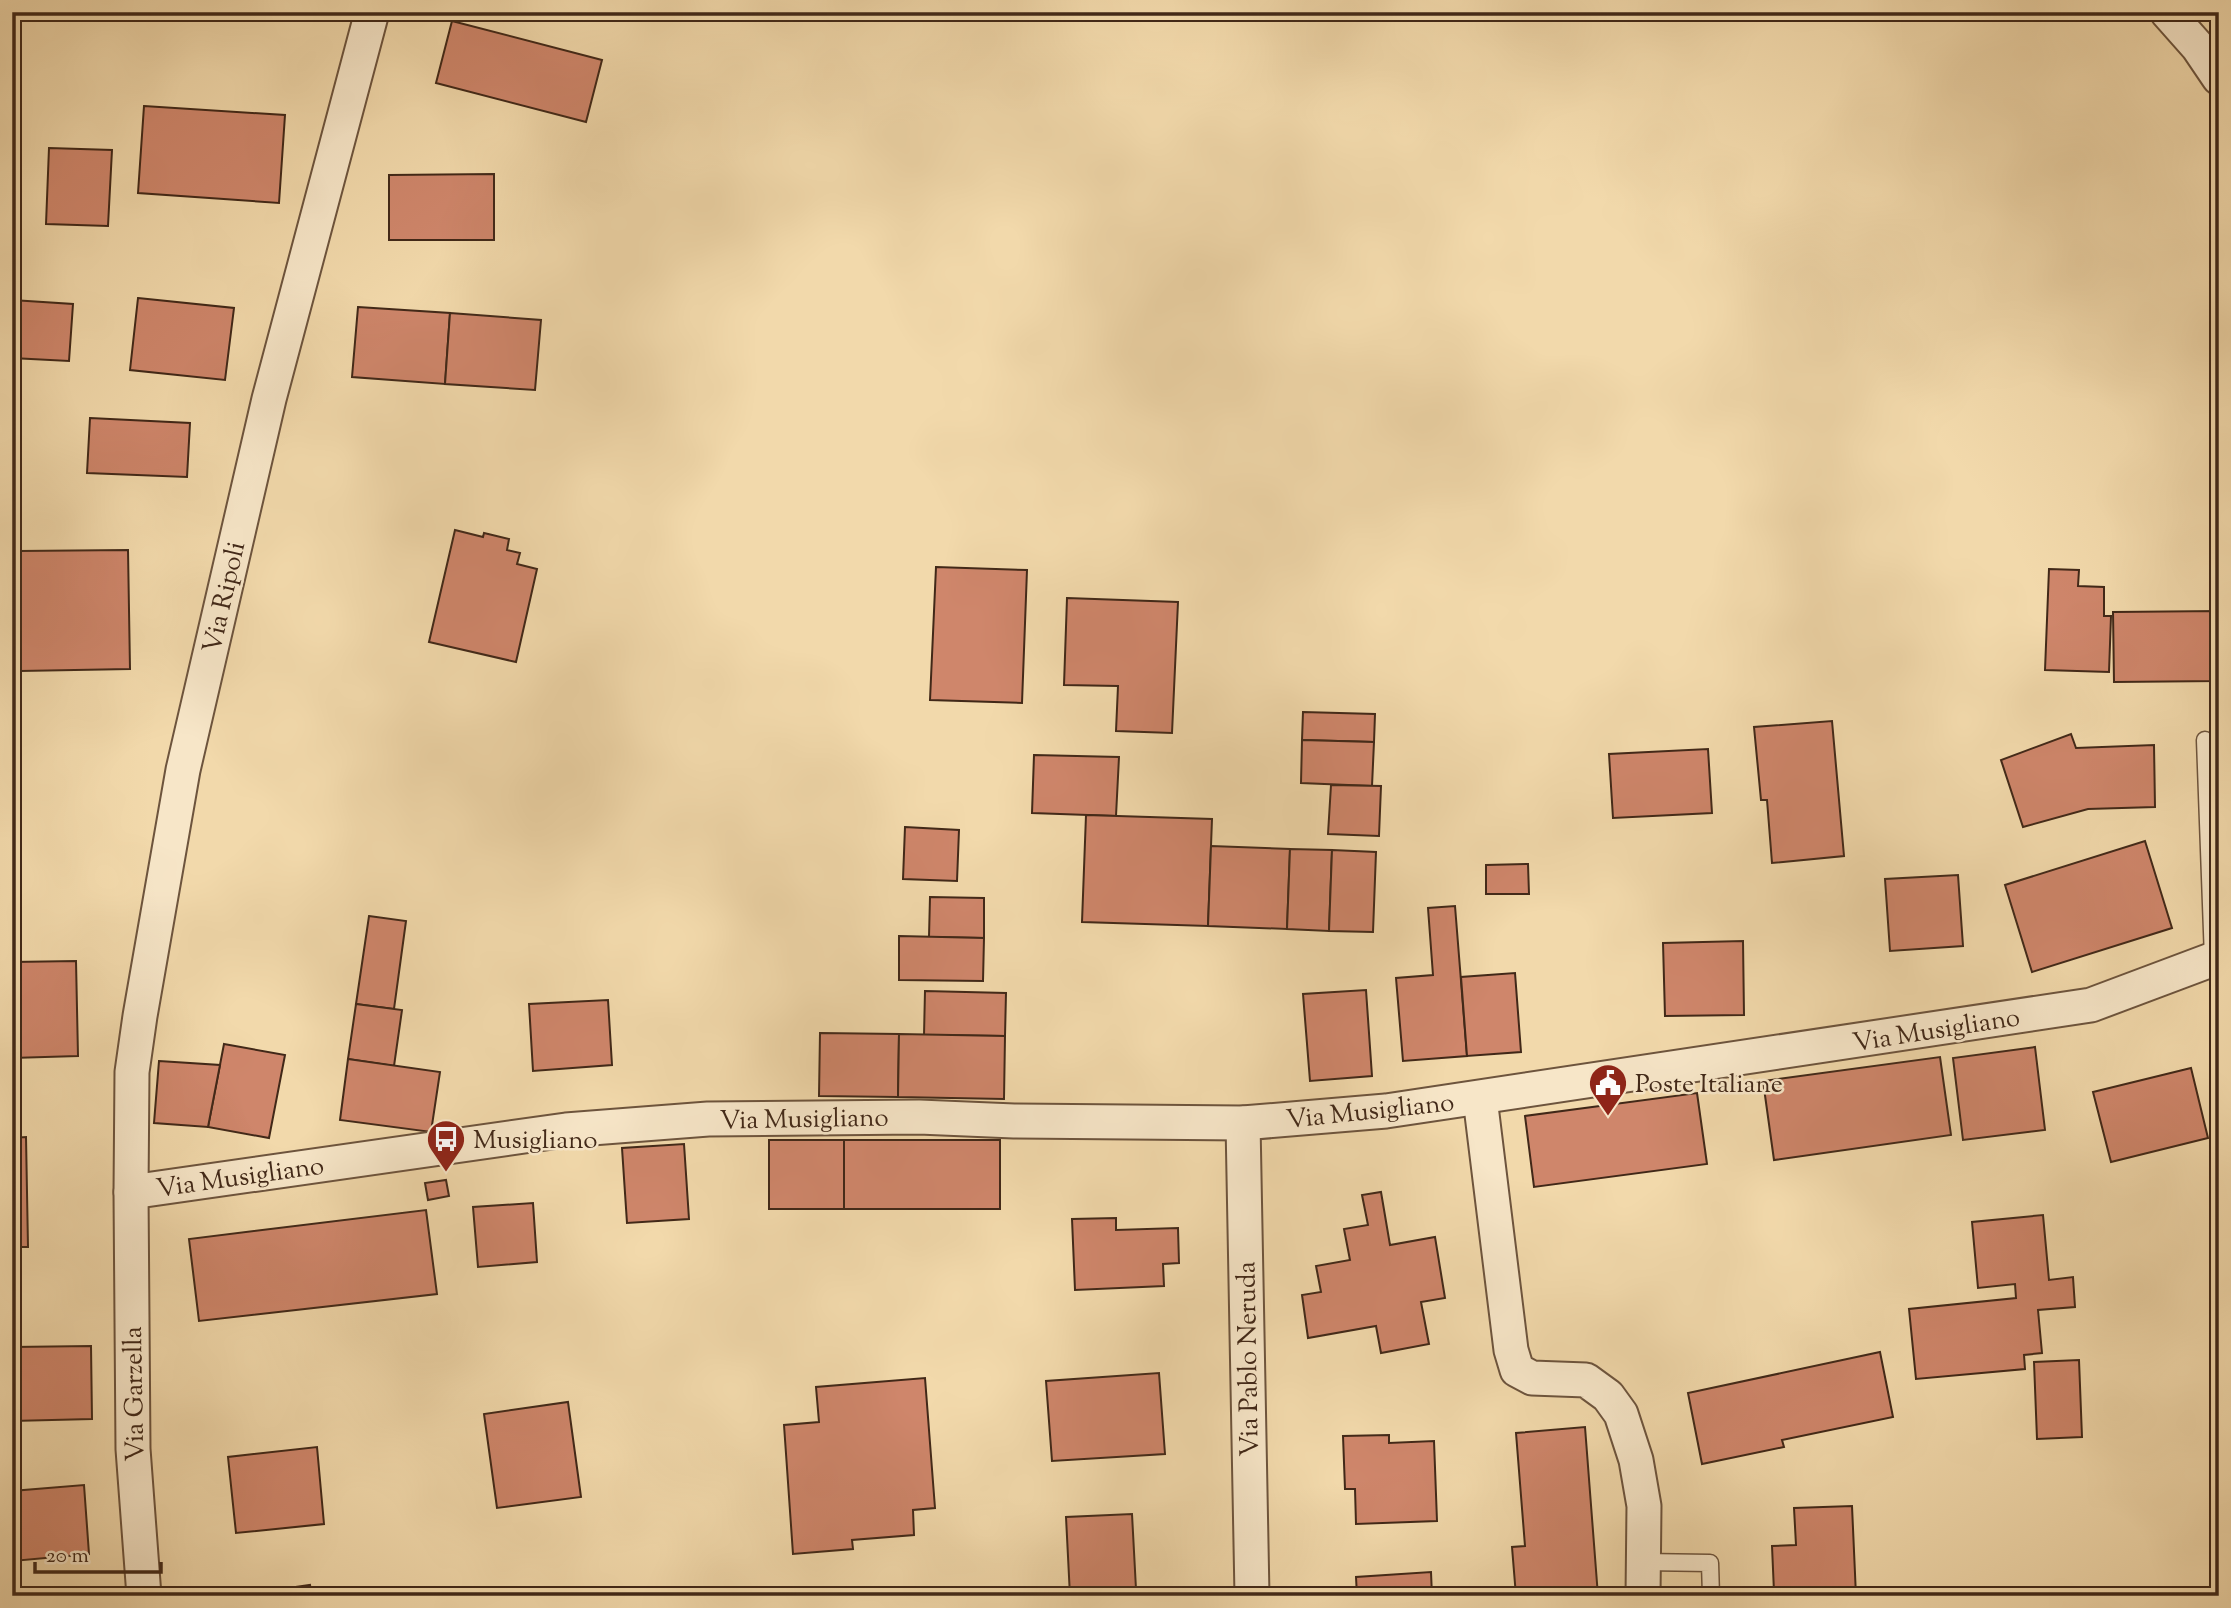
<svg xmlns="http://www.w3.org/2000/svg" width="2231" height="1608" font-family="'Sorts Mill Goudy',serif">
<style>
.building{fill:#cf866b;stroke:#412818;stroke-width:2}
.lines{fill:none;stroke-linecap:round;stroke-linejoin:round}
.lane-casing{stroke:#6d543d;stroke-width:19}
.street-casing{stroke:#6d543d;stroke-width:37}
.lane{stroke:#f7e6c8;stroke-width:16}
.street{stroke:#f7e6c8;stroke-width:33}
.labels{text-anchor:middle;stroke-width:5;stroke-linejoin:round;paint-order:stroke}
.street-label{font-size:26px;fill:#412818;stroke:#f7e6c8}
.poi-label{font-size:26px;fill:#412818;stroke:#f7e6c8;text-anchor:start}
</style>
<rect width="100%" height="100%" fill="#f2d9ab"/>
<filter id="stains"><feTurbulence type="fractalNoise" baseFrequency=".00286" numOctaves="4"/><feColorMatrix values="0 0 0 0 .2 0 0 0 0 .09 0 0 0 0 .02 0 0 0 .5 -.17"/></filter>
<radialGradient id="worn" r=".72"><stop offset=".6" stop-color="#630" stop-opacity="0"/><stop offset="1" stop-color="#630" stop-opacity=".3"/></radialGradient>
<g class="building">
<path d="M452,21L602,60L586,122L436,83Z"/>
<path d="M144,106L285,115L279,203L138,193Z"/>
<path d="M49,148L112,150L108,226L46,224Z"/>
<path d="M494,174V240H389V175Z"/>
<path d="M138,298L234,308L225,380L130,370Z"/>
<path d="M12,300L73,304L69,361L12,358Z"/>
<path d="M358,307L450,313L445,384L352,377Z"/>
<path d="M450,313L541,320L535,390L445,384Z"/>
<path d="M90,418L190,423L187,477L87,473Z"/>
<path d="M455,530L483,537L484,533L509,539L507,550L520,553L517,564L537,569L516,662L429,642Z"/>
<path d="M128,550L130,669L20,671L19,551Z"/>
<path d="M936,567L1027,570L1022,703L930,700Z"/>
<path d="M2049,569L2079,570L2078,586L2104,587V616H2111L2109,672L2045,670Z"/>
<path d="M1067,598L1178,602L1172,733L1116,731L1118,686L1064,685Z"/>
<path d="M2219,611V681L2114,682L2113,612Z"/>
<path d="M1303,712L1375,714L1374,742L1302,740Z"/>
<path d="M1832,721L1844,856L1772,863L1767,800H1761L1754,727Z"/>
<path d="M2071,734L2076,748L2154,745L2155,807L2088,809L2023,827L2001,760Z"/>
<path d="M1302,740L1374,742L1372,786L1301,783Z"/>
<path d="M1708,749L1712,813L1613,818L1609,754Z"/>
<path d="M1034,755L1119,757L1116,816L1032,813Z"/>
<path d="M1331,785L1381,786L1379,836L1328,834Z"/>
<path d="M1086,815L1212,819L1208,926L1082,922Z"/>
<path d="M905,827L959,830L957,881L903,879Z"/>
<path d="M2145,841L2172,928L2032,972L2005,885Z"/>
<path d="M1211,846L1290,849L1287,929L1208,926Z"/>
<path d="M1290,849L1332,850L1329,931L1287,929Z"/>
<path d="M1332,850L1376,852L1373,932L1329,931Z"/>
<path d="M1528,864L1529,894H1486V865Z"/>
<path d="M1958,875L1963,946L1890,951L1885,879Z"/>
<path d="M930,897L984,898V938L929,937Z"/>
<path d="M1455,906L1467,1056L1403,1061L1396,978L1433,975L1428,908Z"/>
<path d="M369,916L406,921L394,1009L356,1004Z"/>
<path d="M899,936L984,938L983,981L899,980Z"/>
<path d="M1743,941L1744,1015L1665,1016L1663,943Z"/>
<path d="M76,961L78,1056L12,1058V962Z"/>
<path d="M1515,973L1521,1052L1467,1056L1461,977Z"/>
<path d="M1366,990L1372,1076L1310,1081L1303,994Z"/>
<path d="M925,991L1006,993L1005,1036L924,1035Z"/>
<path d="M608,1000L612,1065L533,1071L529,1004Z"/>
<path d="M356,1004L402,1010L394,1066L348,1059Z"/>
<path d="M820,1033L899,1034L898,1097L819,1096Z"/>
<path d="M899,1034L1005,1036L1004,1099L898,1097Z"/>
<path d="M224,1044L285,1055L269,1138L208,1127Z"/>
<path d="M2035,1047L2045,1130L1963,1140L1953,1058Z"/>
<path d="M1940,1057L1951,1135L1774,1160L1763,1081Z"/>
<path d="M348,1059L440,1072L431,1132L340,1120Z"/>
<path d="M159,1061L220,1065L208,1127L154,1123Z"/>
<path d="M2191,1068L2208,1138L2111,1162L2093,1092Z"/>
<path d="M1697,1093L1707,1164L1534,1187L1525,1116Z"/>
<path d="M26,1137L28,1247H12V1138Z"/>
<rect x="769" y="1140" width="75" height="69"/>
<rect x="844" y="1140" width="156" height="69"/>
<path d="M684,1144L689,1219L627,1223L622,1148Z"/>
<path d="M446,1180L449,1196L428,1200L425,1183Z"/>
<path d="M1381,1192L1390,1245L1435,1237L1445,1298L1421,1302L1429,1344L1381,1353L1376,1326L1308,1338L1302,1295L1321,1292L1316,1266L1350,1260L1344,1229L1368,1225L1362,1195Z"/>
<path d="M533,1203L537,1262L478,1267L473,1207Z"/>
<path d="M426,1210L437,1294L199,1321L189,1239Z"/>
<path d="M2043,1215L2049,1280L2073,1277L2075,1307L2038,1310L2042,1353L2024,1355L2025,1369L1916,1379L1909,1309L2016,1298L2015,1284L1978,1288L1972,1222Z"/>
<path d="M1116,1218V1230L1178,1228L1179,1263L1163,1264L1164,1286L1075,1290L1072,1219Z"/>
<path d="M91,1346L92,1419L12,1421V1347Z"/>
<path d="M1880,1352L1893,1417L1782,1440L1784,1447L1702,1464L1688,1393Z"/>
<path d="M2079,1360L2082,1437L2037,1439L2034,1362Z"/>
<path d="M1159,1373L1165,1454L1052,1461L1046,1381Z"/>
<path d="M925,1378L935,1508L913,1510L914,1535L852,1540L853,1549L793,1554L784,1425L819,1422L816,1387Z"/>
<path d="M568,1402L581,1497L497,1508L484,1414Z"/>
<path d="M1585,1427L1598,1596H1516L1512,1547L1525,1546L1516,1433Z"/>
<path d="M1389,1435V1443L1434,1441L1437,1521L1356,1524L1355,1489H1345L1343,1436Z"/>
<path d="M317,1447L324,1524L236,1533L228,1457Z"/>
<path d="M84,1485L89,1554L13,1561L12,1491Z"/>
<path d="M1852,1506L1856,1596H1783V1592H1774L1772,1546L1796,1545L1794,1508Z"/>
<path d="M1132,1514L1136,1589L1150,1588V1596H1070L1066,1517Z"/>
<path d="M1431,1572L1432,1596H1357L1356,1577Z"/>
<path d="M310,1585L312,1596H233Z"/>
</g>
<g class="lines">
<g class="lane-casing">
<g id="lane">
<path d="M2205,740L2213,959"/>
<path d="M1643,1562L1710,1563L1711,1596"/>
</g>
</g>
<g class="street-casing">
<g id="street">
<path d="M2167,12L2198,47L2219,78"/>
<path d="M1480,1098L1511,1350L1517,1370L1532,1378L1586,1380L1608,1396L1621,1414L1636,1460L1644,1506L1643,1596"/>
<path d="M1243,1123L1252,1596"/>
<path d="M131,1192L566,1130L708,1119L919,1117L1014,1121L1243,1123L1386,1111L2091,1005L2219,957"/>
<path d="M144,1596L133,1449L131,1192L132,1072L140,1016L183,770L269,399L372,12"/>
</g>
</g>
<use href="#lane" class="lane"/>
<use href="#street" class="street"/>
</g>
<defs>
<g id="civic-pin" transform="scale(2.0125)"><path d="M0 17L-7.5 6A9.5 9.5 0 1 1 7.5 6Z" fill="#8f2418" stroke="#f7e6c8"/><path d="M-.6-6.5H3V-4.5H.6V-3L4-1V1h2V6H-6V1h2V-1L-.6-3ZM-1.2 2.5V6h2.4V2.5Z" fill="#fff"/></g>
<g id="bus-pin" transform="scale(2.0125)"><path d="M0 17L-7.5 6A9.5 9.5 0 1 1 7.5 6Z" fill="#8f2418" stroke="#f7e6c8"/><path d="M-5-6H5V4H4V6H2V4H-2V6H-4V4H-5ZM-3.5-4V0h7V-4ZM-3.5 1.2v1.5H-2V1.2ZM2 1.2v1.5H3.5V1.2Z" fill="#fff"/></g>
</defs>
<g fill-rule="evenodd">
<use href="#civic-pin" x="1608" y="1083"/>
<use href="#bus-pin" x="446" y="1139"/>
</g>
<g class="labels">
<g class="street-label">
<text transform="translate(223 597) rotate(-77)" y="9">Via Ripoli</text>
<text transform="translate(1936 1029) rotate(-9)" y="9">Via Musigliano</text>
<text transform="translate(1370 1110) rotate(-6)" y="9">Via Musigliano</text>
<text transform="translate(804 1118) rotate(-1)" y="9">Via Musigliano</text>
<text transform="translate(240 1176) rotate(-8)" y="9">Via Musigliano</text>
<text transform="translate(1247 1359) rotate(-91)" y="9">Via Pablo Neruda</text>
<text transform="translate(133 1394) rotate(-91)" y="9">Via Garzella</text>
</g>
<g class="poi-label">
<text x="1635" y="1092">Poste Italiane</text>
<text x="473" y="1148">Musigliano</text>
</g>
</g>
<rect width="2231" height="1608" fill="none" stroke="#f2d9ab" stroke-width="42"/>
<rect x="14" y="14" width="2203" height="1580" fill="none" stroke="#412818" stroke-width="3.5"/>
<rect x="21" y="21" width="2189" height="1566" fill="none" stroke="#412818" stroke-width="2"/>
<path d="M35 1562v10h126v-10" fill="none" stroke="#412818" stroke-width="3.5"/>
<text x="46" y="1562" font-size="21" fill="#412818" stroke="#f7e6c8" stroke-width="5" paint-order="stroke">20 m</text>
<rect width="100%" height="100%" filter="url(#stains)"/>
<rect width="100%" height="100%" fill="url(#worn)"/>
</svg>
